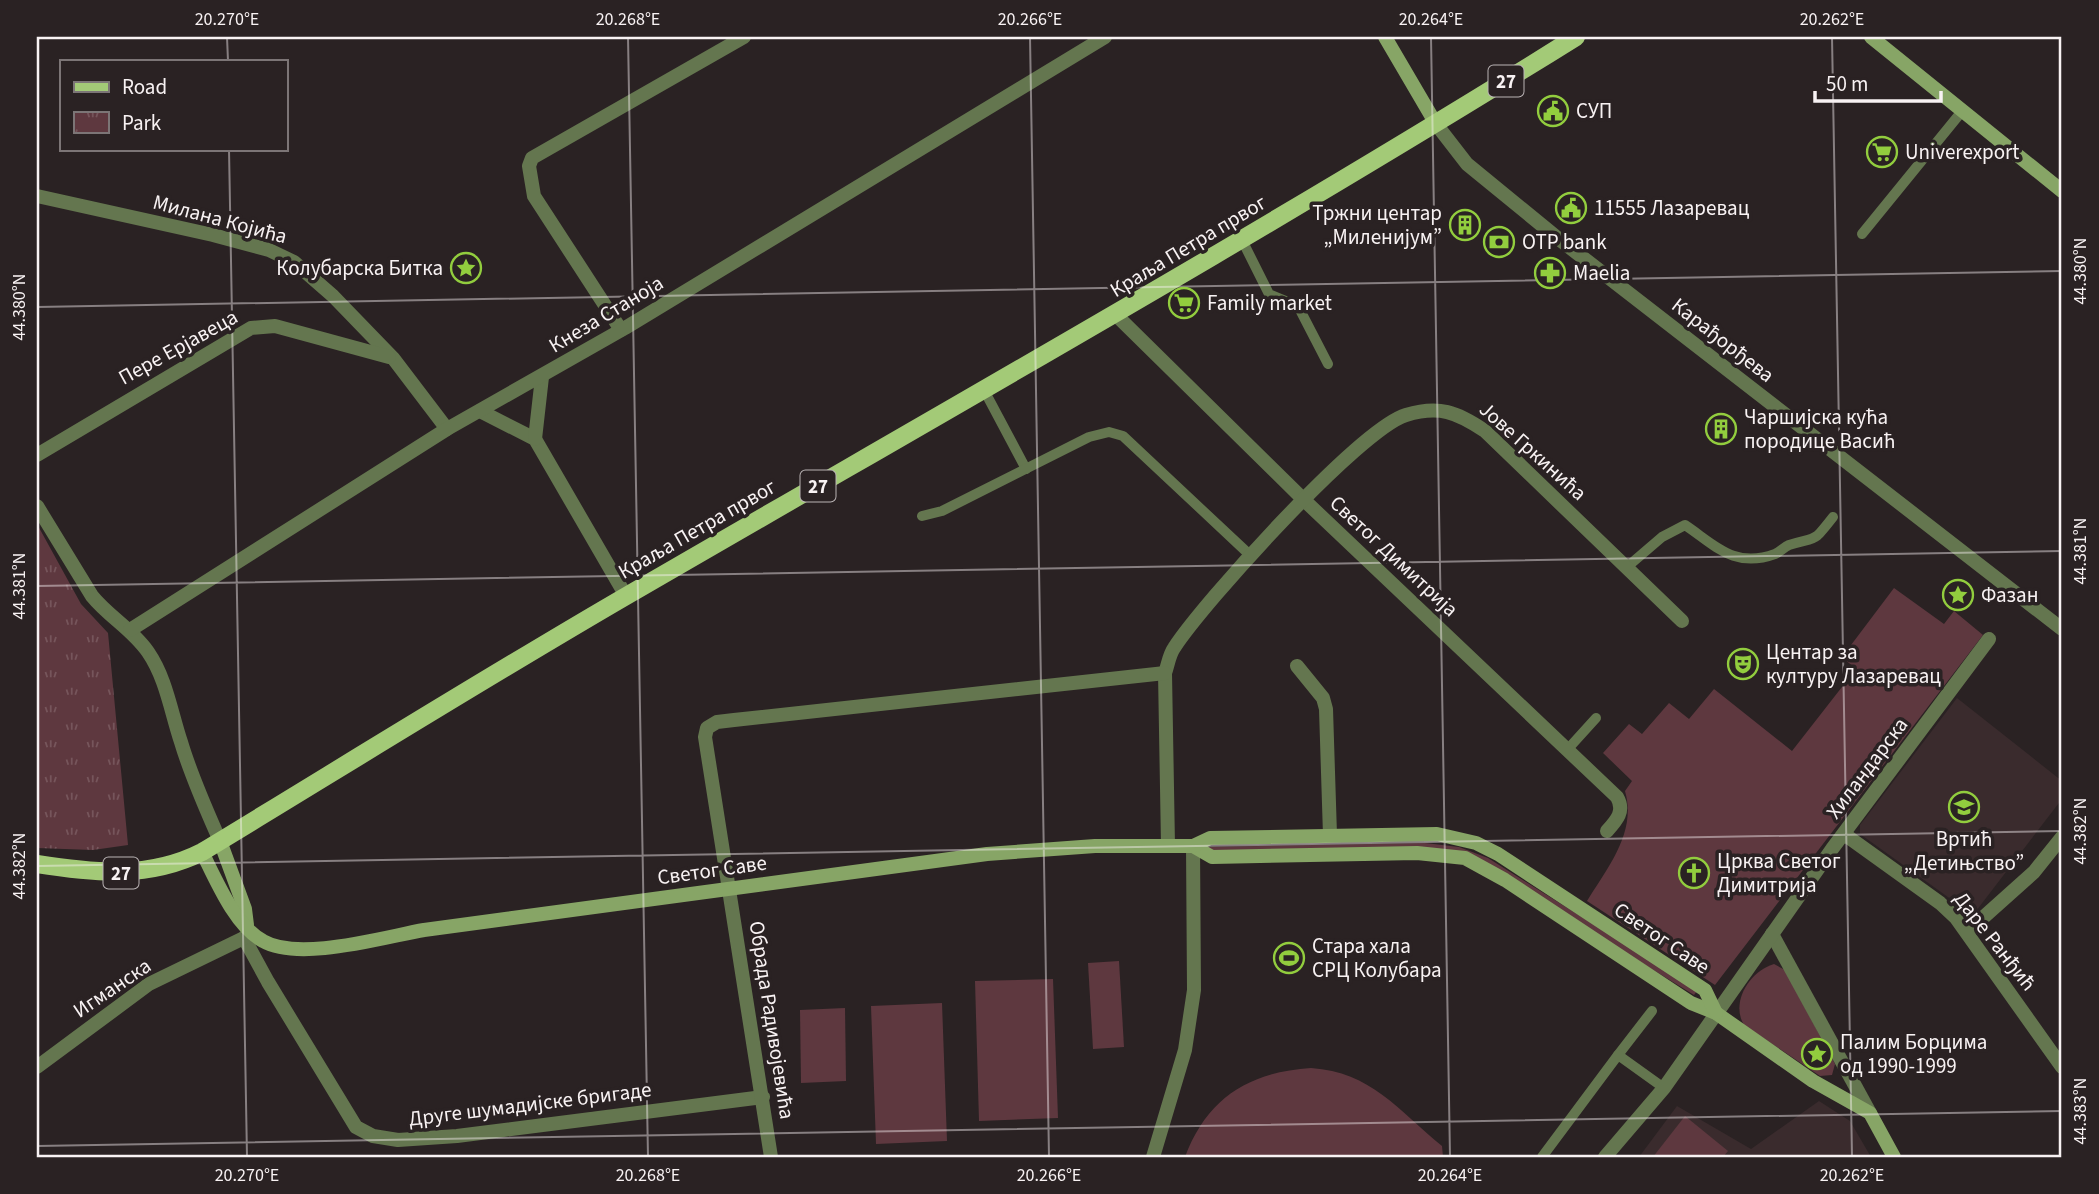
<svg xmlns="http://www.w3.org/2000/svg" width="2099" height="1194" font-family="'Source Sans 3',sans-serif">
<style>
.built{fill:#3a2b2d}
.green{fill:#5e383f}
.park{fill:url(#park-tufts)}
.lines{fill:none;stroke-linecap:round;stroke-linejoin:round}
.lane{stroke:#64764f;stroke-width:10}
.street{stroke:#64764f;stroke-width:14}
.secondary{stroke:#87a566;stroke-width:14}
.primary{stroke:#a3ca77;stroke-width:18}
.ticks{fill:none;stroke:#f8f2f3;stroke-width:2;stroke-opacity:0.45}
.labels{text-anchor:middle;stroke-width:7;stroke-linejoin:round;paint-order:stroke}
.shield{fill:#2a2223;stroke:#bab4b5;stroke-width:2}
.shield-label{font-size:19px;font-weight:bold;fill:#f8f2f3}
.poi-label{font-size:21px;fill:#f8f2f3;stroke:#2a2223;text-anchor:start}
.street-label{font-size:21px;fill:#f8f2f3;stroke:#2a2223}
.neatline{fill:none;stroke:#f8f2f3;stroke-width:2.5}
.ticks-label{font-size:18px;text-anchor:middle;fill:#f8f2f3}
</style>
<defs>
<pattern id="park-tufts" width="24" height="20" patternUnits="userSpaceOnUse" patternTransform="scale(1.75)"><rect width="24" height="20" fill="#5e383f"/><path d="M3 7l-1-3M5 7V3M7 7l1-3M15 17l-1-3M17 17v-4M19 17l1-3" fill="none" stroke="#76555b"/></pattern>
</defs>
<rect width="100%" height="100%" fill="#2a2223"/>
<g class="built">
<path d="M1957,698L2062,781V799L1973,915L1860,834V825L1867,816Z"/>
<path d="M1819,1101L1850,1121L1871,1157H1639L1677,1106L1751,1149Z"/>
</g>
<g class="green">
<path d="M1894,588L1944,624L1954,611L1983,635L1715,985L1587,901C1608,867 1637,832 1625,791L1632,781L1603,753L1629,724L1642,734L1669,703L1689,719L1714,689L1792,751L1856,669L1842,657Z"/>
<path d="M1425,843L1459,847L1488,858L1698,990L1694,995L1470,857L1207,853L1208,847Z"/>
<path d="M1119,961L1124,1047L1093,1049L1088,963Z"/>
<path d="M1774,964L1785,970L1835,1064L1832,1075L1820,1076L1744,1025C1730,1002 1750,971 1774,964Z"/>
<path d="M1053,979L1058,1118L979,1121L975,981Z"/>
<path d="M942,1003L947,1141L876,1144L871,1006Z"/>
<path d="M845,1008L846,1081L801,1083L800,1010Z"/>
<path d="M1311,1068C1371,1072 1398,1110 1442,1146L1443,1157H1185C1207,1098 1249,1072 1311,1068Z"/>
<path d="M1685,1116L1728,1151L1723,1157H1653Z"/>
</g>
<path class="park" d="M37,524L81,604L108,633L128,845L93,850L37,848Z"/>
<g class="lines">
<g class="lane">
<path d="M1862,234L1963,110"/>
<path d="M1242,240L1269,294L1298,306L1328,364"/>
<path d="M984,390L1026,469"/>
<path d="M922,516L942,511L1089,437L1109,432L1123,436L1251,556"/>
<path d="M1627,567L1662,537L1685,525C1715,545 1734,569 1775,554C1780,552 1784,547 1789,545C1818,536 1812,544 1833,517"/>
<path d="M1567,750L1596,718"/>
<path d="M1618,1055L1652,1011"/>
<path d="M1542,1157L1618,1055L1664,1088"/>
</g>
<g class="street">
<path d="M1436,124L1467,164L1555,236L2062,629"/>
<path d="M37,196L213,235L269,250L294,262L333,296L393,358L447,429"/>
<path d="M1116,315L1304,500L1617,797C1625,811 1617,820 1607,831"/>
<path d="M621,330L534,196L529,166L532,158L744,37"/>
<path d="M480,411L535,439L626,596"/>
<path d="M535,439L542,377"/>
<path d="M37,455L251,328L275,326L389,357"/>
<path d="M37,506L92,596C109,617 132,629 148,652C166,678 171,712 181,742C191,776 206,809 220,841"/>
<path d="M130,630L447,429L625,328L1105,37"/>
<path d="M1297,666L1323,698L1326,709L1330,835"/>
<path d="M1844,834L1940,903L1956,918L2062,1067"/>
<path d="M1168,845L1165,673C1168,665 1169,655 1174,648C1203,603 1360,429 1406,415C1439,405 1457,412 1485,431L1682,621"/>
<path d="M1967,932L2034,872L2062,837"/>
<path d="M1772,934L1870,1113"/>
<path d="M244,938L268,982L356,1127L373,1136L398,1140L457,1136L763,1097"/>
<path d="M37,1067L149,984L252,934"/>
<path d="M771,1157L705,737L707,728L717,722L734,720L1165,673"/>
<path d="M1153,1157L1185,1050L1194,990L1193,846"/>
<path d="M1605,1157L1664,1088L1832,849L1989,639"/>
</g>
<g class="secondary">
<path d="M1385,37L1436,124"/>
<path d="M1871,37L2062,191"/>
<path d="M220,841L245,909L247,925"/>
<path d="M1193,846L1212,857L1417,853L1465,858L1505,880L1691,1003L1716,1013L1813,1081L1870,1113L1894,1157"/>
<path d="M202,852C216,880 235,926 263,941C299,962 384,937 424,930L987,854L1095,846H1193L1210,838L1437,834L1476,843L1498,854L1705,990L1716,1013"/>
</g>
<path class="primary" d="M37,864C94,873 149,879 202,852C344,766 485,678 628,595C945,411 1265,231 1576,37"/>
</g>
<path class="ticks" d="M227,37L228,61M628,37L648,1157M1030,37L1049,1157M1431,37L1450,1157M1832,37L1852,1157M229,149L247,1157M37,307L2062,271M37,586L2062,551M37,866L2062,831M37,1146L2062,1111"/>
<defs>
<g id="civic-ring" transform="scale(1.575)"><circle r="9.5" fill="#2a2223" stroke="#92cd3e" stroke-width="1.5"/><path d="M-.6-6.5H3V-4.5H.6V-3L4-1V1h2V6H-6V1h2V-1L-.6-3ZM-1.2 2.5V6h2.4V2.5Z" fill="#92cd3e"/></g>
<g id="supermarket-ring" transform="scale(1.575)"><circle r="9.5" fill="#2a2223" stroke="#92cd3e" stroke-width="1.5"/><path d="M-6-5.5h2.5l.6 2H6L4.5 2H-2.5L-4.4-4H-6ZM-1.5 3.2a1.3 1.3 0 1 0 .1 0ZM3 3.2a1.3 1.3 0 1 0 .1 0Z" fill="#92cd3e"/></g>
<g id="building-ring" transform="scale(1.575)"><circle r="9.5" fill="#2a2223" stroke="#92cd3e" stroke-width="1.5"/><path d="M-4-6H4V6H1V3H-1V6H-4ZM-2.5-4.3h1.7v1.8h-1.7ZM.8-4.3h1.7v1.8H.8ZM-2.5-1h1.7V.8h-1.7ZM.8-1h1.7V.8H.8Z" fill="#92cd3e"/></g>
<g id="bank-ring" transform="scale(1.575)"><circle r="9.5" fill="#2a2223" stroke="#92cd3e" stroke-width="1.5"/><path d="M-6-4H6V4H-6ZM0-2.3a2.3 2.3 0 1 0 0 4.6a2.3 2.3 0 1 0 0-4.6Z" fill="#92cd3e"/></g>
<g id="sight-ring" transform="scale(1.575)"><circle r="9.5" fill="#2a2223" stroke="#92cd3e" stroke-width="1.5"/><path d="M0-6L1.8-2.2L6-1.7L2.9 1.2L3.7 5.4L0 3.3L-3.7 5.4L-2.9 1.2L-6-1.7L-1.8-2.2Z" fill="#92cd3e"/></g>
<g id="pharmacy-ring" transform="scale(1.575)"><circle r="9.5" fill="#2a2223" stroke="#92cd3e" stroke-width="1.5"/><path d="M-2-6h4v4h4v4h-4v4h-4v-4h-4v-4h4Z" fill="#92cd3e"/></g>
<g id="theatre-ring" transform="scale(1.575)"><circle r="9.5" fill="#2a2223" stroke="#92cd3e" stroke-width="1.5"/><path d="M-5-5.5Q0-4 5-5.5V0Q5 5 0 6Q-5 5-5 0ZM-3.3-2.5H-1v1.5H-3.3ZM1-2.5H3.3v1.5H1ZM-2.8 1Q0 5.5 2.8 1Z" fill="#92cd3e"/></g>
<g id="school-ring" transform="scale(1.575)"><circle r="9.5" fill="#2a2223" stroke="#92cd3e" stroke-width="1.5"/><path d="M0-5L7-2L0 1L-7-2ZM-4 1L0 2.5L4 1V4Q0 6-4 4Z" fill="#92cd3e"/></g>
<g id="church-ring" transform="scale(1.575)"><circle r="9.5" fill="#2a2223" stroke="#92cd3e" stroke-width="1.5"/><path d="M-1.2-6h2.4v3.5h3.3v2.4h-3.3V6h-2.4V-.1h-3.3v-2.4h3.3Z" fill="#92cd3e"/></g>
<g id="stadium-ring" transform="scale(1.575)"><circle r="9.5" fill="#2a2223" stroke="#92cd3e" stroke-width="1.5"/><path d="M0-5a6.5 5 0 1 0 0 10a6.5 5 0 1 0 0-10ZM-3.5-1.8h7v3.6h-7Z" fill="#92cd3e"/></g>
</defs>
<g fill-rule="evenodd">
<use href="#civic-ring" x="1553" y="111"/>
<use href="#supermarket-ring" x="1882" y="152"/>
<use href="#civic-ring" x="1571" y="208"/>
<use href="#building-ring" x="1465" y="225"/>
<use href="#bank-ring" x="1499" y="242"/>
<use href="#sight-ring" x="466" y="268"/>
<use href="#pharmacy-ring" x="1550" y="273"/>
<use href="#supermarket-ring" x="1184" y="303"/>
<use href="#building-ring" x="1721" y="429"/>
<use href="#sight-ring" x="1958" y="595"/>
<use href="#theatre-ring" x="1743" y="664"/>
<use href="#school-ring" x="1964" y="807"/>
<use href="#church-ring" x="1694" y="873"/>
<use href="#stadium-ring" x="1289" y="958"/>
<use href="#sight-ring" x="1817" y="1054"/>
</g>
<g class="labels">
<g class="shield">
<rect x="1488.5" y="65.5" width="35" height="31" rx="5"/>
<rect x="800.5" y="470.5" width="35" height="31" rx="5"/>
<rect x="103.5" y="857.5" width="35" height="31" rx="5"/>
</g>
<g class="shield-label">
<text x="1506" y="88">27</text>
<text x="818" y="493">27</text>
<text x="121" y="880">27</text>
</g>
<g class="poi-label">
<text x="1576" y="118">СУП</text>
<text x="1905" y="159">Univerexport</text>
<text x="1594" y="215">11555 Лазаревац</text>
<text x="1442" y="220" text-anchor="end">Тржни центар<tspan x="1442" dy="24">„Миленијум”</tspan></text>
<text x="1522" y="249">OTP bank</text>
<text x="443" y="275" text-anchor="end">Колубарска Битка</text>
<text x="1573" y="280">Maelia</text>
<text x="1207" y="310">Family market</text>
<text x="1744" y="424">Чаршијска кућа<tspan x="1744" dy="24">породице Васић</tspan></text>
<text x="1981" y="602">Фазан</text>
<text x="1766" y="659">Центар за<tspan x="1766" dy="24">културу Лазаревац</tspan></text>
<text x="1964" y="846" text-anchor="middle">Вртић<tspan x="1964" dy="24">„Детињство”</tspan></text>
<text x="1717" y="868">Црква Светог<tspan x="1717" dy="24">Димитрија</tspan></text>
<text x="1312" y="953">Стара хала<tspan x="1312" dy="24">СРЦ Колубара</tspan></text>
<text x="1840" y="1049">Палим Борцима<tspan x="1840" dy="24">од 1990-1999</tspan></text>
</g>
<g class="street-label">
<text transform="translate(220 219) rotate(15)" y="7">Милана Којића</text>
<text transform="translate(1188 246) rotate(-31)" y="7">Краља Петра првог</text>
<text transform="translate(606 314) rotate(-31)" y="7">Кнеза Станоја</text>
<text transform="translate(1723 340) rotate(38)" y="7">Карађорђева</text>
<text transform="translate(178 347) rotate(-29)" y="7">Пере Ерјавеца</text>
<text transform="translate(1533 451) rotate(42)" y="7">Јове Гркинића</text>
<text transform="translate(697 529) rotate(-30)" y="7">Краља Петра првог</text>
<text transform="translate(1394 556) rotate(43)" y="7">Светог Димитрија</text>
<text transform="translate(1867 768) rotate(-53)" y="7">Хиландарска</text>
<text transform="translate(712 870) rotate(-8)" y="7">Светог Саве</text>
<text transform="translate(1662 938) rotate(34)" y="7">Светог Саве</text>
<text transform="translate(1995 941) rotate(52)" y="7">Даре Ранђић</text>
<text transform="translate(112 988) rotate(-34)" y="7">Игманска</text>
<text transform="translate(772 1020) rotate(81)" y="7">Обрада Радивојевића</text>
<text transform="translate(530 1104) rotate(-7)" y="7">Друге шумадијске бригаде</text>
</g>
</g>
<rect width="2099" height="1194" fill="none" stroke="#2a2223" stroke-width="77"/>
<rect x="60" y="60" width="228" height="91" fill="#2a2223" stroke="#7c7576" stroke-width="2"/>
<rect x="74" y="82" width="35" height="10" fill="#a3ca77" stroke="#7c7576" stroke-width="2"/>
<text x="122" y="94" font-size="21" fill="#f8f2f3">Road</text>
<rect x="74" y="112" width="35" height="21" fill="url(#park-tufts)" stroke="#7c7576" stroke-width="2"/>
<text x="122" y="130" font-size="21" fill="#f8f2f3">Park</text>
<path d="M1815 91v10h126v-10" fill="none" stroke="#f8f2f3" stroke-width="3.5"/>
<text x="1826" y="91" font-size="21" fill="#f8f2f3" stroke="#2a2223" stroke-width="5" paint-order="stroke">50 m</text>
<rect x="38" y="38" width="2022" height="1118" class="neatline"/>
<g class="ticks-label">
<text x="227" y="25">20.270°E</text>
<text x="628" y="25">20.268°E</text>
<text x="1030" y="25">20.266°E</text>
<text x="1431" y="25">20.264°E</text>
<text x="1832" y="25">20.262°E</text>
<text transform="translate(2080 271) rotate(-90)" y="6">44.380°N</text>
<text transform="translate(19 307) rotate(-90)" y="6">44.380°N</text>
<text transform="translate(2080 551) rotate(-90)" y="6">44.381°N</text>
<text transform="translate(19 586) rotate(-90)" y="6">44.381°N</text>
<text transform="translate(2080 831) rotate(-90)" y="6">44.382°N</text>
<text transform="translate(19 866) rotate(-90)" y="6">44.382°N</text>
<text transform="translate(2080 1111) rotate(-90)" y="6">44.383°N</text>
<text x="247" y="1181">20.270°E</text>
<text x="648" y="1181">20.268°E</text>
<text x="1049" y="1181">20.266°E</text>
<text x="1450" y="1181">20.264°E</text>
<text x="1852" y="1181">20.262°E</text>
</g>
</svg>
